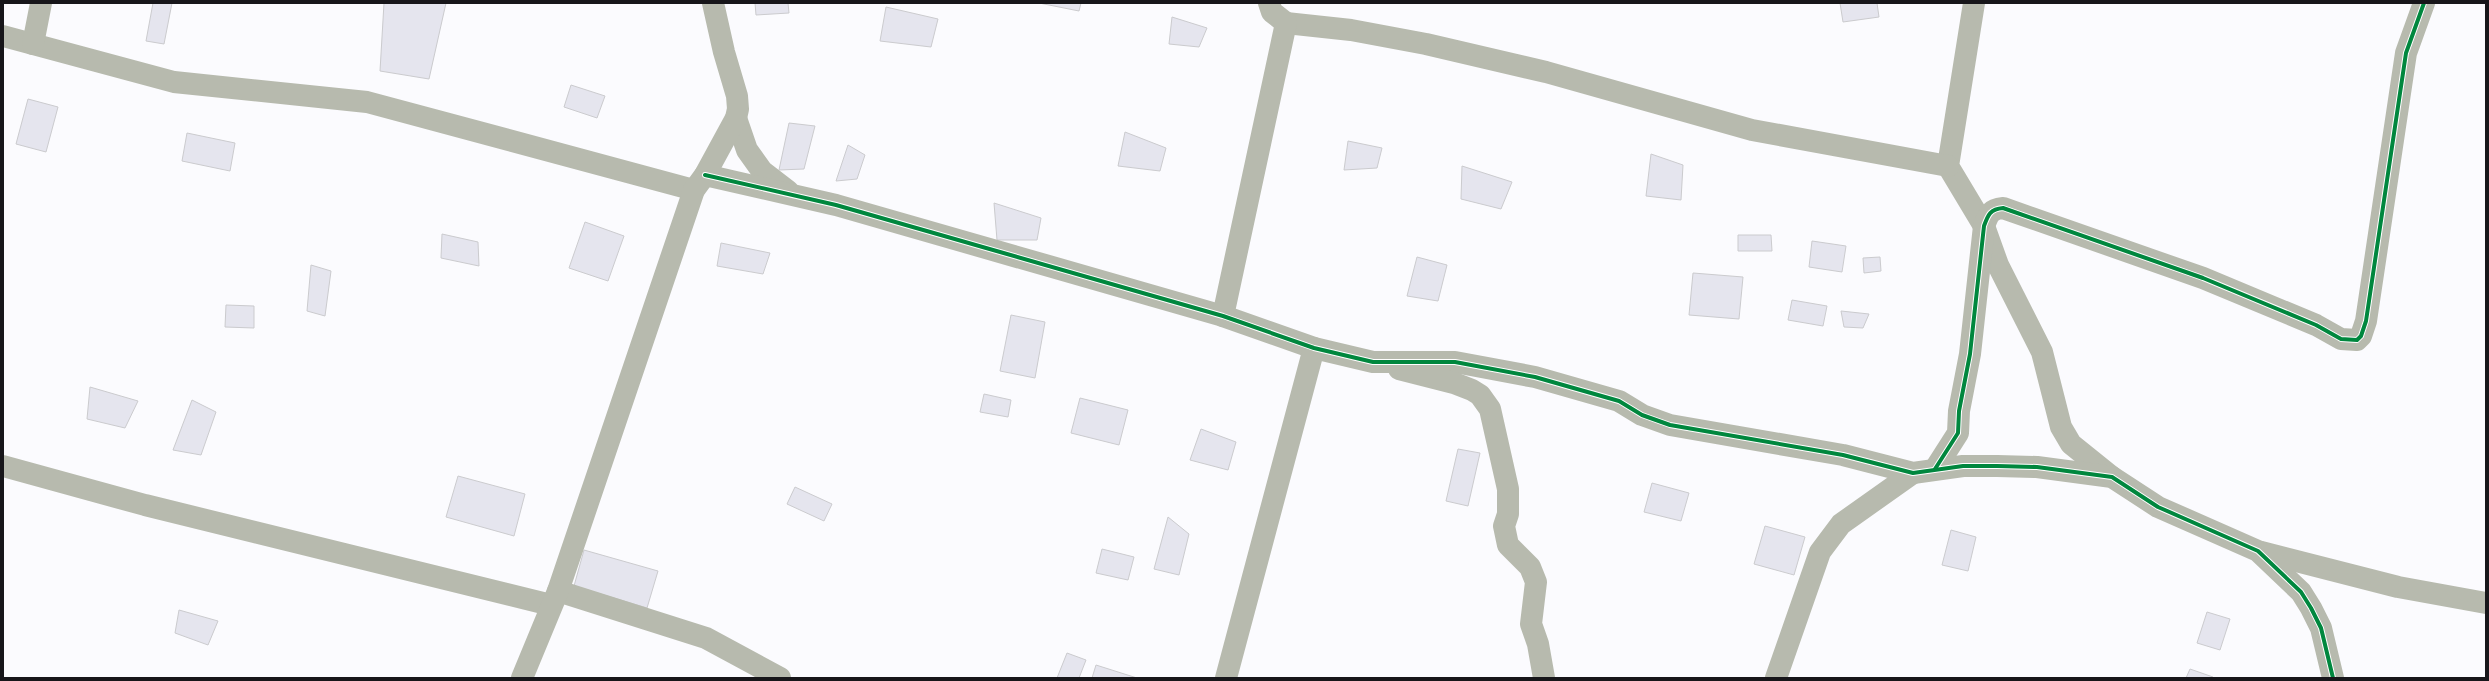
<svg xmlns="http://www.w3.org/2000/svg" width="2489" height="681" font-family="'Varela Round',sans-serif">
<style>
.building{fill:#e5e5ee;stroke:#cbcbce}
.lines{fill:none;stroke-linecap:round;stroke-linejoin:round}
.minor{stroke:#b7baae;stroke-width:22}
.cycleway-casing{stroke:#fff;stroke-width:6}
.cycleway{stroke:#00873e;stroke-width:4}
</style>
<rect width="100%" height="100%" fill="#fbfbfe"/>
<g class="building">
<path d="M153,3H172L164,44L146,41Z"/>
<path d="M384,3H446L429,79L380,71Z"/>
<path d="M755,3H788L789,13L756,15Z"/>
<path d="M1039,3H1081L1079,11Z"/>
<path d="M1840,3H1877L1879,17L1843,22Z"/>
<path d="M886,7L938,19L931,47L880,41Z"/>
<path d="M1172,17L1207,28L1199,47L1169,44Z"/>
<path d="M571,85L605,96L597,118L564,107Z"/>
<path d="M28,99L58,107L46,152L16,144Z"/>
<path d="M789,123L815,126L804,169L779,170Z"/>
<path d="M1125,132L1166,148L1160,171L1118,166Z"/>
<path d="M187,133L235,143L230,171L182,161Z"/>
<path d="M1348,141L1382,148L1377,168L1344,170Z"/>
<path d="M848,145L865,155L857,179L836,181Z"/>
<path d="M1651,154L1683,165L1681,200L1646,196Z"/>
<path d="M1462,166L1512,182L1501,209L1461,199Z"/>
<path d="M994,203L1041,218L1037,240H997Z"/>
<path d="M585,222L624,236L608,281L569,268Z"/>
<path d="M442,234L478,242L479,266L441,258Z"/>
<path d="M1738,235H1771L1772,251H1738Z"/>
<path d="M1812,241L1846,246L1842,272L1809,267Z"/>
<path d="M721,243L770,253L763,274L717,266Z"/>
<path d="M1417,257L1447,265L1438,301L1407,296Z"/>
<path d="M1880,257L1881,271L1864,273L1863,258Z"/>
<path d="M311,265L331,271L325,316L307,311Z"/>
<path d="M1693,273L1743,277L1739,319L1689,315Z"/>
<path d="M1792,300L1827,306L1823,326L1788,320Z"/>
<path d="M226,305L254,306V328L225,327Z"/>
<path d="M1841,311L1869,314L1863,328L1844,327Z"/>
<path d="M1011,315L1045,322L1035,378L1000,371Z"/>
<path d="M90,387L138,401L125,428L87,419Z"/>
<path d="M984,394L1011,400L1008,417L980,412Z"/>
<path d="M1080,398L1128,410L1119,445L1071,433Z"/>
<path d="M192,400L216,412L201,455L173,450Z"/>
<path d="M1201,429L1236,442L1228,470L1190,460Z"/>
<path d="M1458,449L1480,453L1468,506L1446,501Z"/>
<path d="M458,476L525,494L514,536L446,517Z"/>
<path d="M1652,483L1689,493L1681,521L1644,512Z"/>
<path d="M795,487L832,504L824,521L787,504Z"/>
<path d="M1168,517L1189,534L1179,575L1154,569Z"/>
<path d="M1765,526L1805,537L1794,575L1754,564Z"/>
<path d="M1951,530L1976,537L1968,571L1942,565Z"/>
<path d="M1102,549L1134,557L1128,580L1096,573Z"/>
<path d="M584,550L658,571L647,608L574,586Z"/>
<path d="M179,610L218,621L208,645L175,633Z"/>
<path d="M2207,612L2230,619L2220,650L2197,643Z"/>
<path d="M1067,653L1086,660L1079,678H1057Z"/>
<path d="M1096,665L1137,678H1092Z"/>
<path d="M2190,669L2213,677V678H2186Z"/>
</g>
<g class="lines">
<g class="minor">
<path d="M1974,3L1948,166L1984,226L1998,265L2042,352L2061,427L2071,444L2112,477"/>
<path d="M1286,23L1351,30L1426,44L1546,72L1752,130L1948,166"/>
<path d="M3,36L174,82L367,102L694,190"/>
<path d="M33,44L41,3"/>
<path d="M736,118L747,150L762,171L788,191"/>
<path d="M705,175L836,205L1223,316L1314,348L1373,362H1455L1535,377L1619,401L1642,415L1670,425L1843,455L1913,473L1963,466H1997L2037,467L2112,477L2158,507L2258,551L2301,592L2311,608L2321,628L2333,678"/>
<path d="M1223,316L1286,23L1272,12L1269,3"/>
<path d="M1399,369L1454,383L1472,390L1480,395L1490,409L1508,489V514L1504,526L1508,545L1530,567L1536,582L1531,624L1538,644L1544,678"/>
<path d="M3,466L145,505L551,605"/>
<path d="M1935,469L1958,433L1959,411L1970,354L1984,226C1988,215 1990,209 2003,208L2203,278L2316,325L2341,339L2357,340L2361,336L2366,321L2406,53L2424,3"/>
<path d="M2261,552L2398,587L2486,603"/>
<path d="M558,591L706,638L780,678"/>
<path d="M522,678L558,591L694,190L705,175L736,118L738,109L737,96L724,52L713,3"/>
<path d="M1226,678L1314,348"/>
<path d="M1776,678L1820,552L1841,524L1913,473"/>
</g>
<g class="cycleway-casing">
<g id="cycleway">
<path d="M705,175L836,205L1223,316L1314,348L1373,362H1455L1535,377L1619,401L1642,415L1670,425L1843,455L1913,473L1963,466H1997L2037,467L2112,477L2158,507L2258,551L2301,592L2311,608L2321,628L2333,678"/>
<path d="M1935,469L1958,433L1959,411L1970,354L1984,226C1988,215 1990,209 2003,208L2203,278L2316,325L2341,339L2357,340L2361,336L2366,321L2406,53L2424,3"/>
</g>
</g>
<use href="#cycleway" class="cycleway"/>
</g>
<rect width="2489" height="681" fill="none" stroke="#17161a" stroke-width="8"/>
</svg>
